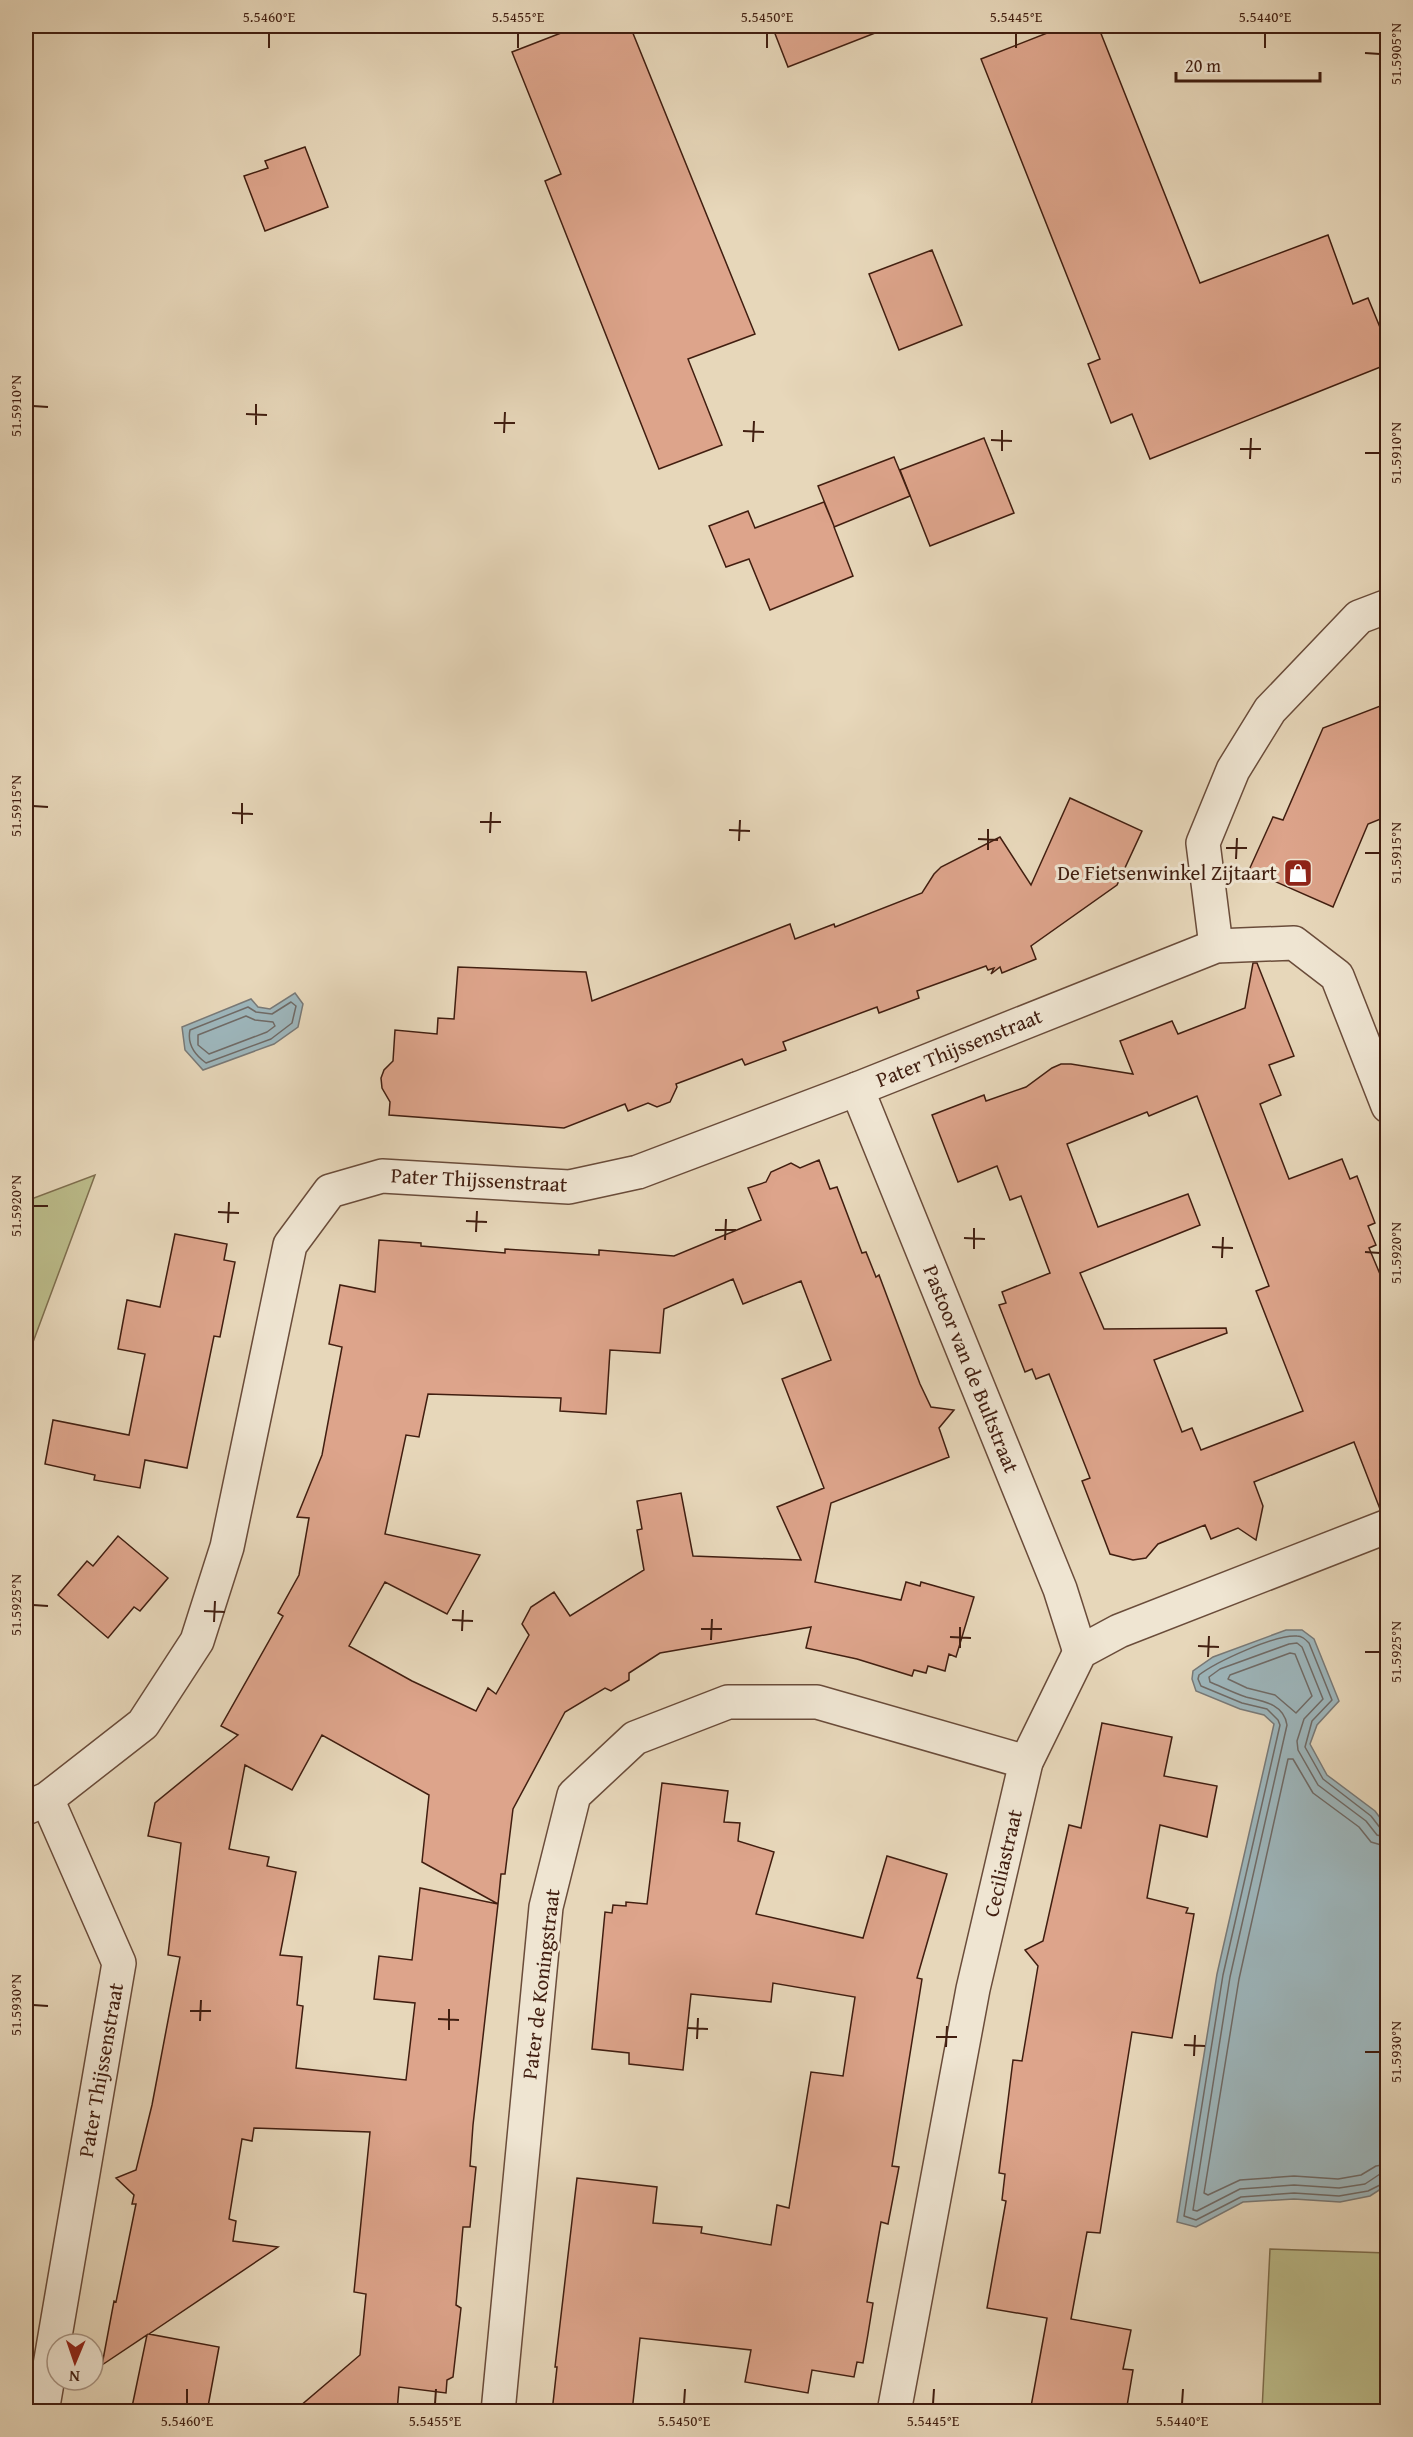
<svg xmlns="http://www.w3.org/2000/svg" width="1413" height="2437" font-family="'Gentium Book Plus',serif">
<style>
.green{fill:#bcbd8b;stroke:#7e6e4e;stroke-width:1.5}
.water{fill:#9db6bc;stroke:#787977;stroke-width:1.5}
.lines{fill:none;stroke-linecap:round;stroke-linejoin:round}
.shore{stroke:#6f6a66;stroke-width:1.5}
.building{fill:#dda48b;stroke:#411e10;stroke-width:1.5;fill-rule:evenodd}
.street-casing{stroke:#6a4c3a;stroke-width:36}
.street{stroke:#efe5d2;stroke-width:33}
.ticks{fill:none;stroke:#411e10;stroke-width:2}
.labels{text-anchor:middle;stroke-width:6;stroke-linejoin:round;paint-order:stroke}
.poi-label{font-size:21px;fill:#411e10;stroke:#efe5d2;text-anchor:end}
.street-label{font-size:21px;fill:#411e10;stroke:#efe5d2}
.neatline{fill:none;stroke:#411e10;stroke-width:2}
.ticks-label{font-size:15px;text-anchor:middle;fill:#411e10}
</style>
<rect width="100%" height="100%" fill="#e7d7ba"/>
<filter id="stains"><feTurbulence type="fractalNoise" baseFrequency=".00333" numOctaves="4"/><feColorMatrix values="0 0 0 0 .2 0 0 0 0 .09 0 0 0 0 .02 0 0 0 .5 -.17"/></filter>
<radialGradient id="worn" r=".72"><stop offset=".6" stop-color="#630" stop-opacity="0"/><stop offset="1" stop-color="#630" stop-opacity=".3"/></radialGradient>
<g class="green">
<path d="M95,1175L26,1361V1201Z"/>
<path d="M1270,2249L1387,2253V2411H1262Z"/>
</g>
<g class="water">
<path d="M295,993L303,1004L298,1027L274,1044L203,1070L185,1050L182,1027L251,999L258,1007L270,1009Z"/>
<path d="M1286,1630H1302L1314,1639L1339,1701L1317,1725L1310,1744L1327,1775L1375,1811L1387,1827V2185L1370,2196L1340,2202L1294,2199L1243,2202L1196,2227L1177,2222L1217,1974L1274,1724L1264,1715L1240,1709L1196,1691L1192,1679L1193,1671L1213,1657Z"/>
</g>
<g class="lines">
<g class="shore">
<path d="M291,1002L296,1006L292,1023L271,1039L206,1063C195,1055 187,1044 190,1030L248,1007L256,1012L272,1014Z"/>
<path d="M246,1016L255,1020L273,1022L275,1026L267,1032L209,1054L198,1045V1035Z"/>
<path d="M1290,1653L1295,1654L1312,1696L1296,1713L1275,1695L1247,1688L1228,1679L1230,1675Z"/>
<path d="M1388,1830L1381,1829L1371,1816L1323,1779L1305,1747L1312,1721L1332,1700L1309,1643C1305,1639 1302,1636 1297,1636C1276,1634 1216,1662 1199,1675L1198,1679L1201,1686L1242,1703L1267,1709L1278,1720L1280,1725L1223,1975L1184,2216L1196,2220L1241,2197L1294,2193L1339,2196L1368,2191L1388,2181"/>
<path d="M1388,1838L1377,1835L1366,1821L1318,1785L1298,1750L1297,1741L1304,1719L1323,1699L1302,1647L1297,1643L1289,1644L1220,1669L1209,1677L1210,1682C1222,1687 1234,1693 1246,1697C1263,1701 1284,1704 1287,1725L1230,1977L1193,2210L1197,2211L1240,2189L1294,2185L1339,2188L1365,2184L1380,2174L1388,2173"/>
<path d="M1388,1847L1371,1842L1359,1827L1313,1793L1293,1759H1288L1239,1979L1204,2193L1208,2195L1240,2180L1294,2176L1338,2179L1361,2175L1376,2166L1388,2164"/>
</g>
</g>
<g class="building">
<path d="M579,26H630L755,334L688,359L722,445L659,469L545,181L561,174L512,52Z"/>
<path d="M772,26H888V28L788,67Z"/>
<path d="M1065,26H1098L1200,283L1328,235L1353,304L1368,298L1388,347V364L1150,459L1132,414L1111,423L1088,364L1100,359L981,59Z"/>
<path d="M305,147L328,207L265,231L244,176L268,168L265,161Z"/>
<path d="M932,250L962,325L899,350L869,274Z"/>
<path d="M984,438L1014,513L930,546L900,470Z"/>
<path d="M894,457L910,496L834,527L853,576L770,610L749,559L726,567L709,526L748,511L755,528L824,502L834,526L818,486Z"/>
<path d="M1388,703V816L1368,824L1333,907L1249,870L1273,817L1283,820L1323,728Z"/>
<path d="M1070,798L1142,831L1117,885L1031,946L1036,959L1002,973L1000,967L991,974L994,968L988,970L986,966L917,991L919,998L879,1013L877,1007L783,1042L786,1050L745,1065L742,1059L676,1084L677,1087L670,1102L657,1107L648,1103L628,1111L625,1104L564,1128L389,1115L390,1102L382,1088L381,1078L384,1070L393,1061L395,1030L437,1034L438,1018L454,1019L458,967L586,972L592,1001L790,924L795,939L834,924L835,927L922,893L934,874L941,867L1000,837L1031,885Z"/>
<path d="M1253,963H1257L1294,1056L1269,1065L1281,1095L1260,1104L1289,1179L1342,1159L1350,1179L1357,1176L1375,1223L1368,1226L1376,1245L1369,1248L1388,1293V1508L1380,1509L1354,1442L1254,1482L1263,1506L1256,1540L1238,1528L1211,1539L1205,1525L1158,1544L1146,1558L1133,1560L1110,1554L1082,1481L1090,1478L1049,1374L1036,1379L1032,1369L1025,1372L999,1305L1006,1303L1002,1292L1050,1273L1021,1196L1010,1200L997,1166L958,1182L932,1115L984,1095L986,1101L1026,1087L1052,1068L1061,1064H1071L1133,1074L1120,1041L1172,1021L1178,1034L1245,1008ZM1197,1096L1269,1286L1256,1291L1303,1411L1201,1450L1192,1428L1182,1432L1154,1360L1227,1333L1226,1328L1104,1329L1080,1273L1200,1225L1188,1194L1098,1227L1067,1144L1147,1112L1149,1116Z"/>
<path d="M819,1160L830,1189L837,1187L862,1253L866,1252L876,1277L879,1275L920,1384L931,1407L954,1410L939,1428L949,1457L831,1503L815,1582L901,1600L906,1582L920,1586L921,1582L974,1597L956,1657L949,1654L945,1671L928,1666L926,1673L914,1670L912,1676L857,1659L806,1648L811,1627L660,1653L629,1673V1680L611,1691L605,1688L565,1712L513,1809L505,1874H501L498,1904L422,1862L429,1795L322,1735L292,1790L245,1765L229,1849L269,1857L267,1866L296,1872L280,1955L302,1957L297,2005L303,2006L296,2068L406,2080L415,2003L374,1999L379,1956L412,1960L420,1888L498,1904L473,2125L470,2166L476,2167L470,2227H463L456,2305L461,2308L453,2377L447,2380L446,2393L399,2387L397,2412H343L299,2407L360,2355L366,2294L354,2292L370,2132L254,2128L252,2141L242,2139L229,2219L236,2221L233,2241L278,2247L149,2334L219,2347L207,2412H155L132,2407L147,2335L102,2365L114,2301L116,2302L136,2204H132L134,2195L116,2178L136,2170L152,2105L180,1957L168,1955L181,1843L148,1836L155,1803L238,1735L221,1726L283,1616L278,1613L299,1575L309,1518L297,1517L322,1455L342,1347L329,1344L340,1285L375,1292L379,1240L421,1243V1246L505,1253V1249L599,1255V1250L674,1256L761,1220L748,1188L766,1182L771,1172L791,1163L800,1168ZM733,1279L743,1304L801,1281L831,1360L782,1379L824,1488L777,1507L801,1560L693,1556L681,1493L637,1501L642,1529L637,1530L644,1570L570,1616L554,1592L531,1607L522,1624L529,1635L496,1694L488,1688L476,1711L412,1681L349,1646L385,1582L447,1614L480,1555L385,1534L406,1435L419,1437L428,1394L561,1398L560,1411L606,1414L610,1350L660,1353L664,1309Z"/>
<path d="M175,1234L227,1244L224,1260L235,1262L220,1337L214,1336L187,1468L145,1460L140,1488L94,1480L95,1475L45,1464L53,1420L129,1435L145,1354L118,1349L127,1300L160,1307Z"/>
<path d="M118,1536L168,1578L140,1611L134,1607L108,1638L58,1595L87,1561L93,1566Z"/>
<path d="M1102,1723L1172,1737L1164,1776L1217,1786L1207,1837L1160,1825L1147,1898L1188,1908L1186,1913L1194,1914L1172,2038L1132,2032L1100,2233L1087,2232L1071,2319L1131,2330L1123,2369L1133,2370L1126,2412H1030L1047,2318L987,2308L1006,2201L1002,2200L1005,2174L999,2173L1013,2060L1022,2061L1038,1966L1025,1950L1043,1941L1069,1825L1081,1828Z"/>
<path d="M662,1783L728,1791L724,1822L740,1823L738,1841L774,1852L756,1914L863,1938L887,1856L947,1874L917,1978L922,1979L892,2166L899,2167L888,2224L881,2222L867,2302L873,2303L868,2334L863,2363L857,2362L854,2377L812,2370L808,2393L745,2382L751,2350L640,2338L632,2412H552L557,2367H555L577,2178L657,2187L653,2223L702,2227L701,2233L771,2245L777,2205L789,2208L811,2072L843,2076L855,1997L773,1983L771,2002L691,1994L683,2070L629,2064V2053L592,2049L605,1912L612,1913L613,1905L626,1906V1902L647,1904Z"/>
</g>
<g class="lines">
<g class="street-casing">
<g id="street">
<path d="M1216,946L1203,843L1233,770L1270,710L1359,617L1388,606"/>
<path d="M857,1089L1060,1589L1080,1652"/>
<path d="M26,1808L47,1799L143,1724L197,1641L227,1547L290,1245L330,1191L382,1176L569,1187L638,1172L857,1089L1216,946L1294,943L1337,976L1388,1106"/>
<path d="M42,2412L119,1963L47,1799"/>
<path d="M498,2412L546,1907L574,1795L635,1738L728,1702H817L1026,1762"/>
<path d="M894,2412L973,1989L1026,1762L1080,1652L1119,1631L1388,1526"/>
</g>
</g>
<use href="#street" class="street"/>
</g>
<path class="ticks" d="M269,48V33M518,48V33M767,48V33M1016,48V33M1265,48V33M1365,53L1380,54M33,406L48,407M246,414L267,415M494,423H515M256,425V404M743,431L764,432M504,433L505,412M991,440L1012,441M753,442L754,421M1240,449H1261M1002,451V430M1365,453H1380M1250,459L1251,438M33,806L48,807M232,813L253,814M480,822H501M242,824V803M729,830L750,831M490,833L491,812M978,839L998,840M739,841L740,820M1226,848H1247M988,850V829M1365,853H1380M1236,859L1237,838M33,1206H48M218,1212L239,1213M466,1221L487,1222M228,1223L229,1202M715,1230H736M476,1232L477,1211M964,1238L985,1239M725,1240L726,1219M1212,1247L1233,1248M974,1249V1228M1365,1252L1380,1253M1222,1258L1223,1237M33,1605L48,1606M204,1611L225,1612M452,1620L473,1621M214,1622L215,1601M701,1629H722M462,1631L463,1610M950,1637L971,1638M711,1640L712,1619M1198,1646L1219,1647M960,1648V1627M1365,1652H1380M1208,1657L1209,1636M33,2005L48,2006M190,2011H211M438,2019L459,2020M200,2021L201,2000M687,2028L708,2029M449,2030V2009M936,2037H957M697,2039L698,2018M1184,2045L1205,2046M946,2047L947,2026M1365,2052H1380M1194,2056L1195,2035M187,2404V2389M435,2404L436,2389M684,2404L685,2389M933,2404L934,2389M1182,2404L1183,2389"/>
<defs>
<g id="shop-square" transform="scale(1.5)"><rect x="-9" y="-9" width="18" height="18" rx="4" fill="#8f2418" stroke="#efe5d2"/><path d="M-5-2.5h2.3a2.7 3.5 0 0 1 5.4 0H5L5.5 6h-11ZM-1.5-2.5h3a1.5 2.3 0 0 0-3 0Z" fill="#fff"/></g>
</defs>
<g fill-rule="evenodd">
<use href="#shop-square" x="1298" y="873"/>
</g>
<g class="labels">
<g class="poi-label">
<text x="1277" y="880">De Fietsenwinkel Zijtaart</text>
</g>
<g class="street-label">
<text transform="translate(959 1048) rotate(-22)" y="7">Pater Thijssenstraat</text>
<text transform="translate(479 1180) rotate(3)" y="7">Pater Thijssenstraat</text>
<text transform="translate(971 1369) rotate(68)" y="7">Pastoor van de Bultstraat</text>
<text transform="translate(1003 1863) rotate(-77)" y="7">Ceciliastraat</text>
<text transform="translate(541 1984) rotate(-83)" y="7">Pater de Koningstraat</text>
<text transform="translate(101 2070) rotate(-80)" y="7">Pater Thijssenstraat</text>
</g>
</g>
<rect width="1413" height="2437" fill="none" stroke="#e7d7ba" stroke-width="66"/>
<g transform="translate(75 2362) rotate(182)"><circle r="28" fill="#efe5d2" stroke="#a99584" stroke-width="1.5"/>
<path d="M0-4.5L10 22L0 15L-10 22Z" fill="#8f2418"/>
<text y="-9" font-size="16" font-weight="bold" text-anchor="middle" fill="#411e10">N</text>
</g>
<path d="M1176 72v9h144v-9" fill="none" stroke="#411e10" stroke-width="3"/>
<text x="1185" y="72" font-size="18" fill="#411e10" stroke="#efe5d2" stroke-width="4.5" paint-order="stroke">20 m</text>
<rect x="33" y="33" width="1347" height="2371" class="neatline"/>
<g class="ticks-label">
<text x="269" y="22">5.5460°E</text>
<text x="518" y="22">5.5455°E</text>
<text x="767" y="22">5.5450°E</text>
<text x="1016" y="22">5.5445°E</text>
<text x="1265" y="22">5.5440°E</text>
<text transform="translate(1396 54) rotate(-90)" y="5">51.5905°N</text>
<text transform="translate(16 406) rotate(-90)" y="5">51.5910°N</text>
<text transform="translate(1396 453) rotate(-90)" y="5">51.5910°N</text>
<text transform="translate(16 806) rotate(-90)" y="5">51.5915°N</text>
<text transform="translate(1396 853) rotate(-90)" y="5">51.5915°N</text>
<text transform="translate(16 1206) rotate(-90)" y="5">51.5920°N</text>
<text transform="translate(1396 1253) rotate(-90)" y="5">51.5920°N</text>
<text transform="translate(16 1605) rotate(-90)" y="5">51.5925°N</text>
<text transform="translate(1396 1652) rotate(-90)" y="5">51.5925°N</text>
<text transform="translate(16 2005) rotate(-90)" y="5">51.5930°N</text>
<text transform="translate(1396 2052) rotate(-90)" y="5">51.5930°N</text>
<text x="187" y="2426">5.5460°E</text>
<text x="435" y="2426">5.5455°E</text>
<text x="684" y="2426">5.5450°E</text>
<text x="933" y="2426">5.5445°E</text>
<text x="1182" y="2426">5.5440°E</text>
</g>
<rect width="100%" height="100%" filter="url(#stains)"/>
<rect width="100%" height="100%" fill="url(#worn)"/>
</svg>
